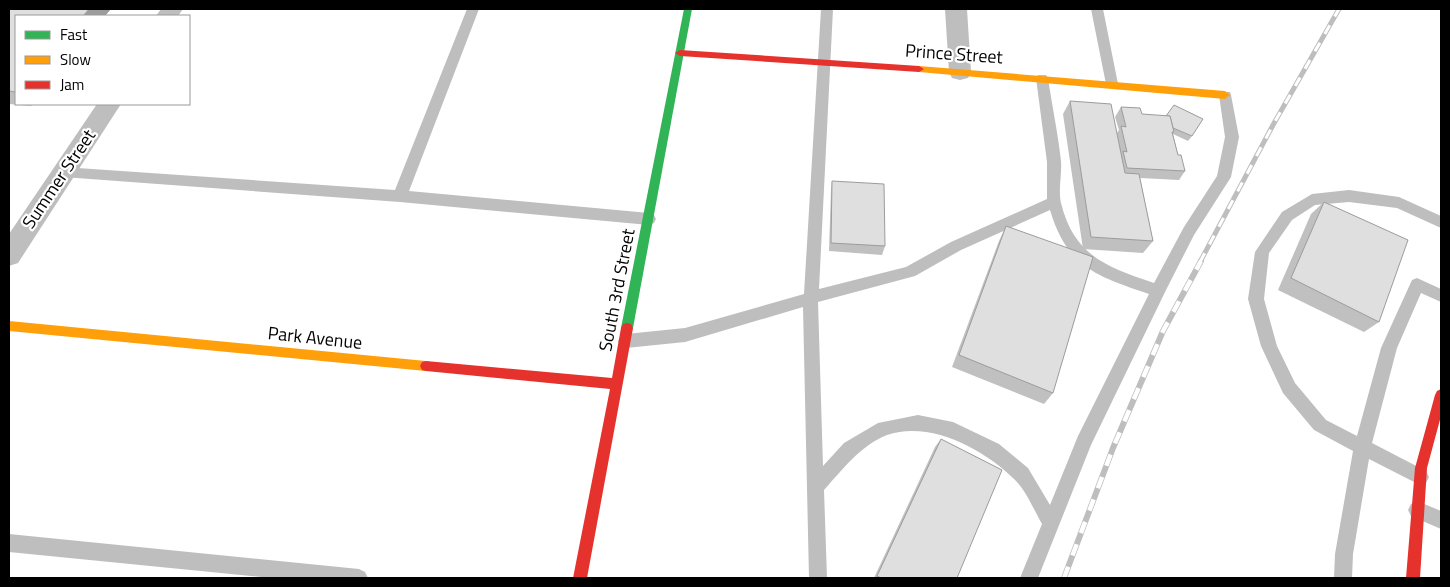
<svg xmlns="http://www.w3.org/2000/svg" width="1450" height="587" font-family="'Titillium Web',sans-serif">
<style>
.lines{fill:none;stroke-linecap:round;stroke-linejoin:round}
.lane{fill:#bebebe;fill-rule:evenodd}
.street{fill:#bebebe;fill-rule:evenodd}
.fast{fill:#30b455;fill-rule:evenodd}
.slow{fill:#ff9f0a;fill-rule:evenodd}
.jam{fill:#e5322d;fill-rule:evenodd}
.rail-far1-casing{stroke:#bebebe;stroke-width:5}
.rail-casing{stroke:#bebebe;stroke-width:6}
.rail-far1{stroke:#fff;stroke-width:3;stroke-dasharray:10;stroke-linecap:butt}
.rail{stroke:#fff;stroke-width:4.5;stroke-dasharray:12;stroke-linecap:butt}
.wall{fill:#c0c0c0}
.shaded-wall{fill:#9c9c9c}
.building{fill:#dfdfdf;stroke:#9c9c9c}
.labels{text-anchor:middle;stroke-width:4.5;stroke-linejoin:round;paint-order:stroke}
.street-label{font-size:18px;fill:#000;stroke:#fff}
</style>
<rect width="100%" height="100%" fill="#fff"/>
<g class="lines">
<g class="lane">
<path d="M467,9H479L409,191L649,213L654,215L656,219L654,223L649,225L400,202L63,177L58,176L56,172L58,168L63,167L395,190Z"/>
<path d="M821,9H833L819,289L906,267L951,242L1047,199V162L1036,78L1038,75H1046L1048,78C1052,106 1058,133 1061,161C1062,175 1058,190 1061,203C1074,256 1107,267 1154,283L1184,227L1217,176L1225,137L1219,95L1220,92H1230L1231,95L1239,137L1231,177L1194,235L1166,290L1091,445L1038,578H1020L1042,524C1034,510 1026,490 1014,479C984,449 930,420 887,435C861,445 842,470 824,490L827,578H809L803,307L685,342L626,348L621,346L618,341L621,336L626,334L685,328L804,294ZM1050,210C1067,267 1096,276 1149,294L1078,436L1050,505L1028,468L999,444L953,422L918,415L878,423L844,443L823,466L818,302L915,276L961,250Z"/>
<path d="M1091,9H1103L1118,84L1116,87H1108L1106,84Z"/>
<path d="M1349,190L1399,197L1441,216V228L1397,208L1349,202L1315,205L1292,220L1269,253L1264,299L1277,346L1295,383L1326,420L1357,436L1381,348L1412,280L1417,278L1441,289V302L1421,293L1397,348L1372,443L1426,471L1429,477L1426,483L1420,485L1369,459L1353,554L1352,578H1334L1335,554L1353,451L1314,430L1283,393L1261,346L1248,299L1255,252L1282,212L1312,194Z"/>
<path d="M1417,501L1441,511V529L1411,516L1408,510L1411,504Z"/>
<path d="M9,534L359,569L365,572L368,578H271L9,552Z"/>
</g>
<g class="street">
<path d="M161,9H183L178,16H156Z"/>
<path d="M945,9H967L971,72L968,78L960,80L952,78L949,72Z"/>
<path d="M97,104H121L18,263L9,266V234Z"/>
</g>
<path class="fast" d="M684,9H692L633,328L631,332L627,333L623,332L621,328Z"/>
<g class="slow">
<path d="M919,66L1225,91L1230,95L1225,99L919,72L914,69Z"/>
<path d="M9,321L426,361L430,362L432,366L430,370L426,371L9,331Z"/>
</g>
<g class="jam">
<path d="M680,50L919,66L924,69L919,72L680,56L675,53Z"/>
<path d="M627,323L631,324L633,328L587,578H573L610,389L426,371L422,370L420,366L422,362L426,361L612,378L621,328L623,324Z"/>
<path d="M1441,389V416L1427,468L1420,578H1406L1415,468L1435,395L1437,391Z"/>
</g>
<g class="rail-far1-casing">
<path id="rail-far1" d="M1200,262L1273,125L1339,9"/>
</g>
<g class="rail-casing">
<path id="rail" d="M1064,578L1113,448L1163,331L1201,261"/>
</g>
<use href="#rail-far1" class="rail-far1"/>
<use href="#rail" class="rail"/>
</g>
<g class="wall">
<path d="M9,9L16,16V104H33L31,106L9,104Z"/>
<path d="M1070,101L1117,133L1119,130L1115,117L1121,107L1142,114L1192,136L1188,141L1173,134L1178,155L1185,171L1179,180L1140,178L1153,241L1143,253L1083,249L1063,114Z"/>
<path d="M832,181L885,246L882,255L829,251L831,190Z"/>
<path d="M1324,202L1379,322L1364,332L1278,290L1311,214Z"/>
<path d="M1006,226L1053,393L1044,404L952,367L999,241Z"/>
<path d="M941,439L957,578H874L935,447Z"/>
</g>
<path class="shaded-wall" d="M89,9H111L105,16H83Z"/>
<g class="building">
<path d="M9,9H89L83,16H16V92L9,91Z"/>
<path d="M1070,101L1111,104L1125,173L1139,174L1153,241L1091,237Z"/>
<path d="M1174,105L1203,119L1192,136L1173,128L1170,116H1166Z"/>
<path d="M1121,107L1140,108L1142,114L1170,116L1174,132H1172L1178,155H1181L1185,171L1127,168L1123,151L1127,152L1121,126L1126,127Z"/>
<path d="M832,181L884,184L885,246L831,243Z"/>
<path d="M1324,202L1408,240L1379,322L1291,278Z"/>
<path d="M1006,226L1093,257L1053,393L959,355Z"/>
<path d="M941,439L1002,470L957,578H881L877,576Z"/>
</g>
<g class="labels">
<g class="street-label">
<text transform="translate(954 54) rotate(4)" y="6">Prince Street</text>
<text transform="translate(59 179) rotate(-56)" y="6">Summer Street</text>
<text transform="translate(617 290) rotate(-79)" y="6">South 3rd Street</text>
<text transform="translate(315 338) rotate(6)" y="6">Park Avenue</text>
</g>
</g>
<rect width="1450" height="587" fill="none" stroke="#000000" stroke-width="20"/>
<rect x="15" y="15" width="175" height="90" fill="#ffffff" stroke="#999999"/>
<rect x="25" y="31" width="25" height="8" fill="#30b455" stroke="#999999"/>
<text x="60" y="40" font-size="15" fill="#000000">Fast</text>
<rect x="25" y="56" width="25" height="8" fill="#ff9f0a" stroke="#999999"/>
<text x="60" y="65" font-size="15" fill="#000000">Slow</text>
<rect x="25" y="81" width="25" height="8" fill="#e5322d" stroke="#999999"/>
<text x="60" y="90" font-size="15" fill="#000000">Jam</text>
</svg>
